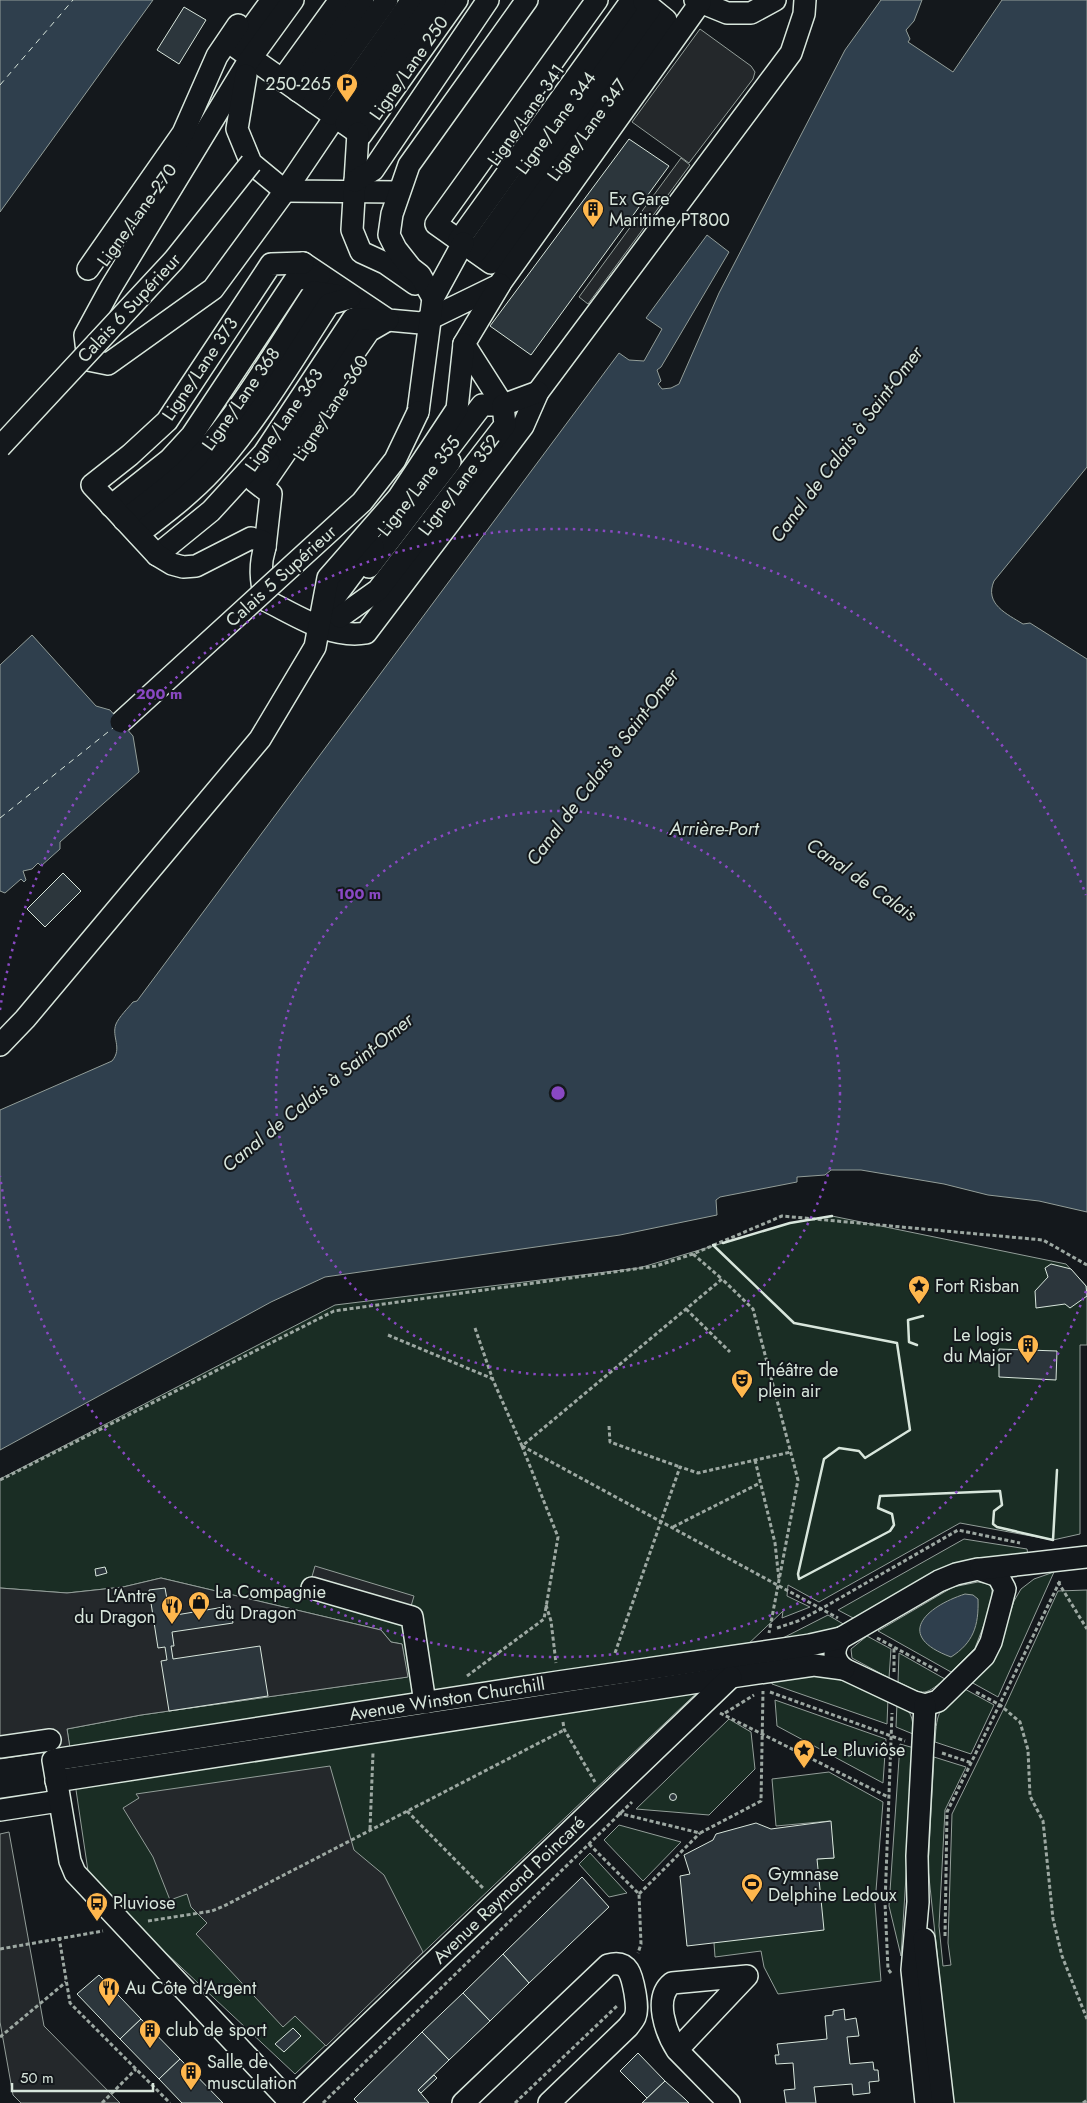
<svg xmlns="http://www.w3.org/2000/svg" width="1087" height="2103" font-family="Jost,sans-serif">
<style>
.green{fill:#1a2d24;stroke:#939e99}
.parking{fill:#24282b;stroke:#939e99}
.water{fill:#2f3f4d;stroke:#939e99}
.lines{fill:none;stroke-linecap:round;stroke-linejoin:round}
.ferry{stroke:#d8e6dc;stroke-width:1;stroke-dasharray:6 5;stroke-linecap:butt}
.building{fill:#2c363c;stroke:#d8e6dc}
.minor-casing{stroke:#d8e6dc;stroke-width:24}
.path{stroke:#9da8a2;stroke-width:3;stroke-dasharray:4 2.5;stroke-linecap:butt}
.minor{stroke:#14181c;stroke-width:21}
.minor-bridge-casing{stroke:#d8e6dc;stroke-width:24;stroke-linecap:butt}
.minor-bridge{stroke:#14181c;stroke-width:21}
.wall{stroke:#d8e6dc;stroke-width:2.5}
.ring{fill:none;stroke:#8948c3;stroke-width:2.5;stroke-dasharray:2.5 5}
.labels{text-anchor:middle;stroke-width:4;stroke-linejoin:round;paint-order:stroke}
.street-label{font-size:18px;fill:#d8e6dc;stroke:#14181c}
.poi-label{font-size:18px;fill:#d8e6dc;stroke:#14181c;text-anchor:start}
.water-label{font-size:19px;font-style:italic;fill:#d8e6dc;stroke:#14181c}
.centre{fill:#8948c3;stroke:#14181c;stroke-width:2.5}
.ring-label{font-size:15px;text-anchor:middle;font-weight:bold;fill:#8948c3;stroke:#14181c;stroke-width:4;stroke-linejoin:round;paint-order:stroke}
</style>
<rect width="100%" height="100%" fill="#14181c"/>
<g class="green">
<path d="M832,1216L1066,1264L1087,1287V1345H1080V1534L1053,1540L960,1523L819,1602L788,1585L787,1596L810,1607L782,1618L783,1611L295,2074L134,1923L88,1871L67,1729L141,1715L407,1677L402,1644L391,1642L381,1630L161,1578L123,1587L67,1593L0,1588V1479L335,1305L639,1268L790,1223Z"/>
<path d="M964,1539L1027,1549L1028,1555L855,1619L838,1610Z"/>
<path d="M1054,1572L998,1697L971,1682L996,1656L1014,1601L1021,1589L1034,1579Z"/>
<path d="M978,1582L988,1584L992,1588V1604L975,1648L951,1672L878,1631L953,1587Z"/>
<path d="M1087,1590V2103H953L928,1868L934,1757L966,1767L945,1810L939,1926L943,1966L951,1965L948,1943L952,1814L1006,1704L1058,1591Z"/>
<path d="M828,1615L845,1625L836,1630L779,1640Z"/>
<path d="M867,1636L891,1649L889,1678L852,1658L851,1649Z"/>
<path d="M899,1653L945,1679C922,1698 924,1694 898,1682Z"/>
<path d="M823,1670L888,1698L887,1724L772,1684V1677Z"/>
<path d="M963,1688L994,1705L971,1754L935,1742C937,1708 939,1711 963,1688Z"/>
<path d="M775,1700L886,1739L883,1783L777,1726Z"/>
<path d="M897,1703C912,1710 913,1718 913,1734L896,1727Z"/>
<path d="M729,1719L751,1732L755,1769L709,1815L636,1809Z"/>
<path d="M900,1744L914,1748L901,1956L889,1906Z"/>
<path d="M829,1772L883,1802L875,1903L881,1981L778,1994L764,1967L761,1951L715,1957L714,1943L817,1859L834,1858L830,1821L776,1826L772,1779Z"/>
<path d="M619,1825L681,1842L643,1881L604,1840Z"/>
<path d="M590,1853L627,1893L609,1897L579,1864Z"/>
</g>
<g class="parking">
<path d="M700,29L751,66L755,72L753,79L689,163L632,122Z"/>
<path d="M681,158L690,165L588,304L579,297Z"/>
<path d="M315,1566L414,1596L406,1623L307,1594Z"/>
<path d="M161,1578L381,1630L391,1642L402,1644L408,1677L141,1715L67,1729L70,1748L0,1759V1588L67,1593L123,1587Z"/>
<path d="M330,1766L354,1850L384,1875L423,1952L326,2046L295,2016L283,2027L196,1934L207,1923L191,1907L187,1894L170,1900L153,1857L123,1808L139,1798L136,1794Z"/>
<path d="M9,1832L44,2026L120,2103H21L13,2095L0,2022V1834Z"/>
</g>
<g class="water">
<path d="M0,0H153L0,212Z"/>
<path d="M881,0H922L914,21L906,30L910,39L908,42L953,72L1002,0H1087V467L994,581C984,604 1007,614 1023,624L1030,623L1087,659V1212L1039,1201L988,1195L944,1184L861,1170H831L825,1175L797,1177V1182L720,1197L716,1200L717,1215L620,1235L325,1277L271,1302L0,1450V1110L112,1061C123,1048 111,1037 116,1024C119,1017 128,1008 133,1002L137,1001L619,353L629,360L644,361L662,329L646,318L707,235L729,252L661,367L657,370L661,381L658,384L662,389L671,388L679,384L719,293L845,50Z"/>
<path d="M32,635L96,706L110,710L133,736L139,772L60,842V849L41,866L38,863L32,869L23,871L26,880L24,882L21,879L5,893L0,891V665Z"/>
<path d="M965,1594L973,1595L978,1599C979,1626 973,1643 951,1657C894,1636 925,1607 965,1594Z"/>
</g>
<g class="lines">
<g class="ferry">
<path d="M0,85L73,0"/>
<path d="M0,818L113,728"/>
</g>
</g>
<g class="building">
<path d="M184,7L206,20L179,64L157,50Z"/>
<path d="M629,139L669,166L531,355L490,326Z"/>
<path d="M63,873L81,891L45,927L27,909Z"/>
<path d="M1051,1264L1071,1269L1086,1286L1087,1296L1070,1308L1065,1304L1036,1308L1035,1291L1048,1277L1045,1268Z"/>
<path d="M999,1349L1057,1351L1056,1380L999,1377Z"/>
<path d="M105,1567L107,1573L96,1576L95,1569Z"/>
<path d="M165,1588L170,1616L230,1606L233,1623L172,1632L174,1646H171L173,1659L260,1646L268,1696L169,1711L161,1661L167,1660L165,1647L158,1648L149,1590Z"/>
<circle cx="849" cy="1753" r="3"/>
<circle cx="673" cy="1797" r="3.5"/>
<path d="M831,1821L834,1858L817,1859L824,1930L687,1946L680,1876L690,1874L684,1855L713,1840L716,1834L756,1823L771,1829Z"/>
<path d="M582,1877L609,1907L529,1983L503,1954Z"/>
<path d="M503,1954L529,1983L490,2021L463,1993Z"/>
<path d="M99,1975L141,2019L120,2039L77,1994Z"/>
<path d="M463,1993L490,2021L449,2060L422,2032Z"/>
<path d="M844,2009L845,2020L856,2018L859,2036L847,2037L850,2064L873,2062L874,2070H878L879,2081L869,2082L870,2093L853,2095L852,2084L814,2087L816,2103H786L784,2090L795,2089L793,2063L776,2064L775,2055H779L777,2044L827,2039L825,2016L833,2015V2011Z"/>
<path d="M141,2019L180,2059L159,2079L120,2039Z"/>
<path d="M293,2028L301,2036L284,2052L275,2044Z"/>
<path d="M422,2032L449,2060L418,2090L429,2103H358L354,2099Z"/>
<path d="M638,2053L665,2081L647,2098L620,2071Z"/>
<path d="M180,2059L223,2103H182L159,2079Z"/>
<path d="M434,2075L437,2078L421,2093L418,2090Z"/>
<path d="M665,2081L685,2099L689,2103H642Z"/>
</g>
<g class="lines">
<g class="minor-casing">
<g id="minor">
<path d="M272,0L237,48L361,135L457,0"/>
<path d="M293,0L248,62L110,289L85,335L88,360L108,364L213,289L285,191L335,117"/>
<path d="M597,0L436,224L491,263L666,20L644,2"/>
<path d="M695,0L727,13H751L775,0"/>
<path d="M246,75L237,129L251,163L285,191L399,192"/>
<path d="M282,80L340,0"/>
<path d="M298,91L363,0"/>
<path d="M314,102L387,0"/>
<path d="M331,114L412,0"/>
<path d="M346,124L435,0"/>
<path d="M358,133L352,230L361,252L385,263L415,284"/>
<path d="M355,181L373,170L488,0"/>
<path d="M459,240L632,0"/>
<path d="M476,252L650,9L644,2"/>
<path d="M303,263L388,320L421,323L499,285L700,3"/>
<path d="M88,269L183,133L217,56L238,25"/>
<path d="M500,284L464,344L503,405"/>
<path d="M433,298L420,275L411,268L396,249L389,235L392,214L409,165L527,0"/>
<path d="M418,412L433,298L463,243"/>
<path d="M433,469L482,405H503"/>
<path d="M265,482L369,331L388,320"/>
<path d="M111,506L169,460L192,435L295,280L320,275"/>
<path d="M124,520C150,500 176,482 198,458C243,409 277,348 314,292L348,297"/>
<path d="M138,534C164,514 191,494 213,470C258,420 293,359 329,304L350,298"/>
<path d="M265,547L271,494L254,481L269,462"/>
<path d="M157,555L211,511L264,453L353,319L388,320"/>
<path d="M369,567L450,462"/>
<path d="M265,600C296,615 330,639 366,633L523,426L538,392L791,53L804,14L805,0"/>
<path d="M265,600C261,581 259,566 265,547L262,541L251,538L196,566L183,567L172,564L157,555L92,485L130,455L167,421L271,264L303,263"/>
<path d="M325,610L373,546"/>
<path d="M340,617L378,590L505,425L503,405L538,392"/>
<path d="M0,1045L25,1019L260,739L315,647L328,578L398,498L457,409L464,344"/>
<path d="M978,1569L998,1576L1005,1589L991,1642L984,1656L938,1701L925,1705L914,1702L844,1669C833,1660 832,1649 841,1638L939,1581L956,1574Z"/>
<path d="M981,1569L1087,1557"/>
<path d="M312,1588L412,1617L425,1703"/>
<path d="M925,1705L917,1856L918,1902L912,1970L926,2103"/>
<path d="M0,1747L50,1740"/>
<path d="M56,1781L731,1677L814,1665L844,1669"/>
<path d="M0,1810L59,1801"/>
<path d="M924,1939L943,2103"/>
<path d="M677,2050L747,1976L672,1983C653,1998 666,2033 677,2050L729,2103"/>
<path d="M287,2103L731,1677"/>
<path d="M291,2103L75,1873L70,1861L53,1760L558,1682L810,1645L841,1638"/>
<path d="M463,2103L608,1965C629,1959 632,1976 635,1993C636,2000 638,2010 635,2017C634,2020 630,2024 628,2027L549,2103"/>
</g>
</g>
<g class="path">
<path d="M693,1254L722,1279"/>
<path d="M686,1309L730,1352"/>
<path d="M475,1328L493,1380L522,1446L722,1279L753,1309L798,1480L769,1633"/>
<path d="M388,1335L493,1379"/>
<path d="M609,1426L610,1442L680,1467"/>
<path d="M522,1446L838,1618"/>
<path d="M755,1460L775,1543L779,1580"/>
<path d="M0,1480L334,1311L656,1266L693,1254L782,1216L1043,1240L1087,1265"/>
<path d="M673,1527L760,1483"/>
<path d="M1058,1582L1087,1629"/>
<path d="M546,1605L551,1621L556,1663"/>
<path d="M777,1628L798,1621L821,1609L958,1530L1020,1543"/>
<path d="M877,1638L940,1672"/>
<path d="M615,1653L680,1467L698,1473L791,1452"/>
<path d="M894,1672V1648"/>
<path d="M467,1676L544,1619L558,1537L522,1446"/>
<path d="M770,1692L905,1741"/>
<path d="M976,1692L1000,1705L1020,1722L1028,1750L1030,1796L1043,1821L1053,1919L1062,1956L1087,2019"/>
<path d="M720,1713L888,1797"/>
<path d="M725,1713L754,1695"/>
<path d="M563,1722L564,1729L595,1782"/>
<path d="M942,1753L972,1763"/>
<path d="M407,1811L484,1889"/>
<path d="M618,1813L700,1833L761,1801L763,1691"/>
<path d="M370,1829L373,1753"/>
<path d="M589,1844L639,1894L641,1944L638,1953"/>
<path d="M639,1894L700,1833"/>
<path d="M148,1921L212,1911L224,1906L564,1730"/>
<path d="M945,1936L947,1812L1060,1581"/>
<path d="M59,1937L70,2003L170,2103"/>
<path d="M0,1949L103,1931"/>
<path d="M891,1973L888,1969L885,1903L892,1713"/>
<path d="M0,2037L66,1982"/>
<path d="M102,2103L136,2069"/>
<path d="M323,2103L632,1802"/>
<path d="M515,2103L618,2005"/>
<path d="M1083,2103L1087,2100"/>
</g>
<use href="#minor" class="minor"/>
<g class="minor-bridge-casing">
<g id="minor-bridge">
<path d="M0,447L174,260L251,163"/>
<path d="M121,722L362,502L395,460L418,412"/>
</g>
</g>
<use href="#minor-bridge" class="minor-bridge"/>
<g class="wall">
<path d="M723,1243L790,1223L832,1216"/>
<path d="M715,1245H713L794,1323L897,1343L910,1430L865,1458L859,1451L839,1448L824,1459L798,1574L799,1579L890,1531L894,1525L892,1514L878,1508L880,1496L1000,1491L1002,1505L994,1511L993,1524L997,1527L1053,1540L1057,1470"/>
<path d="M917,1345L909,1342L908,1320L923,1316"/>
</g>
</g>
<g class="ring">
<circle cx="558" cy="1093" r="282"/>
<path d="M1086 1291A564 564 0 0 1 0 1176M0 1010A564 564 0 0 1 1086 895"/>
</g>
<defs>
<g id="parking-pin" transform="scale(1.125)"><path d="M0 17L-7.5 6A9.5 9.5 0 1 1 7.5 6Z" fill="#ffb74d" stroke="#14181c"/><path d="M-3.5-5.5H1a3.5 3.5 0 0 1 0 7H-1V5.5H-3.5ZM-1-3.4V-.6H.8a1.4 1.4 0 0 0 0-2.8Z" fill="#111"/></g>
<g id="building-pin" transform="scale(1.125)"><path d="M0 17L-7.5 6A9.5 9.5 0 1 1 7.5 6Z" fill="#ffb74d" stroke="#14181c"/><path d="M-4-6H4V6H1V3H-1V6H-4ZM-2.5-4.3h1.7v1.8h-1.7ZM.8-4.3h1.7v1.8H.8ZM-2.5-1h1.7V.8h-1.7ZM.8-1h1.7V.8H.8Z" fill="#111"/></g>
<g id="sight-pin" transform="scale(1.125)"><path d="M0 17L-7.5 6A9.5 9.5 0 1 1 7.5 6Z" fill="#ffb74d" stroke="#14181c"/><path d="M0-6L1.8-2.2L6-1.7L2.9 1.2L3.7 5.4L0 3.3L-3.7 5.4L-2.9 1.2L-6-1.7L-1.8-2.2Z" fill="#111"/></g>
<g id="theatre-pin" transform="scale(1.125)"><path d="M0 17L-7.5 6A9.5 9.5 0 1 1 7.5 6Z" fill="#ffb74d" stroke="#14181c"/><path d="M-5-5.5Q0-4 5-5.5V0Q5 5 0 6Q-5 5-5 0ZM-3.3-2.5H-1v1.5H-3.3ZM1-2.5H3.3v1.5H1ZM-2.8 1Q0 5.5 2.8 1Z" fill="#111"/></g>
<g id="shop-pin" transform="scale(1.125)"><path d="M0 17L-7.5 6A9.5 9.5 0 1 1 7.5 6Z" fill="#ffb74d" stroke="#14181c"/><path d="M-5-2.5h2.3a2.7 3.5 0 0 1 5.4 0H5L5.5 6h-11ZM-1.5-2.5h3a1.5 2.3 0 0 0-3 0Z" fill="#111"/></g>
<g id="restaurant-pin" transform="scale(1.125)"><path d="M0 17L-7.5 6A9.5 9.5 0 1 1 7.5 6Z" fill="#ffb74d" stroke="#14181c"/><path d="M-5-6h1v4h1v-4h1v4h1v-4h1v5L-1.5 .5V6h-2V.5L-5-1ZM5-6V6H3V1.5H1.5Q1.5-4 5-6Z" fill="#111"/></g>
<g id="stadium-pin" transform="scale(1.125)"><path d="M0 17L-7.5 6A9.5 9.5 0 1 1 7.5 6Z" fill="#ffb74d" stroke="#14181c"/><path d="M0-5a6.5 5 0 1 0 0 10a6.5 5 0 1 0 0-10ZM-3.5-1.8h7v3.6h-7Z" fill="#111"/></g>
<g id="bus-pin" transform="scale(1.125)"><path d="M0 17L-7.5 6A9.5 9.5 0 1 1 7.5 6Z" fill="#ffb74d" stroke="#14181c"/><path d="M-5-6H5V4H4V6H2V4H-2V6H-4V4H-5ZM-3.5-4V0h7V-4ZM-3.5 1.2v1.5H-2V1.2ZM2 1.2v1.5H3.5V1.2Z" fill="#111"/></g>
</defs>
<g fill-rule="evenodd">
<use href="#parking-pin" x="347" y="84"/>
<use href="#building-pin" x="593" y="209"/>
<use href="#sight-pin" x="919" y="1286"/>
<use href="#building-pin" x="1028" y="1345"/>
<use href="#theatre-pin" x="742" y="1380"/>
<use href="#shop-pin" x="199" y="1602"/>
<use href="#restaurant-pin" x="172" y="1606"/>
<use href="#sight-pin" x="804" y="1750"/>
<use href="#stadium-pin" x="752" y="1884"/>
<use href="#bus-pin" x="97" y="1903"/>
<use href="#restaurant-pin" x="109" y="1988"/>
<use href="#building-pin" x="150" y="2030"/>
<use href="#building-pin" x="191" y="2072"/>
</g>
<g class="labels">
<g class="street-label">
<text transform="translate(409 68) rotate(-55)" y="6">Ligne/Lane 250</text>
<text transform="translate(526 115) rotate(-55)" y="6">Ligne/Lane 341</text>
<text transform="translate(556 123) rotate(-54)" y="6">Ligne/Lane 344</text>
<text transform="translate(587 130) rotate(-54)" y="6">Ligne/Lane 347</text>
<text transform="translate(137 215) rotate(-54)" y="6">Ligne/Lane 270</text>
<text transform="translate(129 308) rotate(-47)" y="6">Calais 6 Supérieur</text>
<text transform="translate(200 369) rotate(-56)" y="6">Ligne/Lane 373</text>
<text transform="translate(241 399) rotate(-55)" y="6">Ligne/Lane 368</text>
<text transform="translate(331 408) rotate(-57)" y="6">Ligne/Lane 360</text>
<text transform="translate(284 420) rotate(-55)" y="6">Ligne/Lane 363</text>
<text transform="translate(459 485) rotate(-53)" y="6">Ligne/Lane 352</text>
<text transform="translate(419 486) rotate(-52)" y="6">Ligne/Lane 355</text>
<text transform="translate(281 576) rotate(-42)" y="6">Calais 5 Supérieur</text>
<text transform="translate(447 1699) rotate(-9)" y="6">Avenue Winston Churchill</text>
<text transform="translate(509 1890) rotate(-44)" y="6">Avenue Raymond Poincaré</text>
</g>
<g class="poi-label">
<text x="331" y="90" text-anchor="end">250-265</text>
<text x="609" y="205">Ex Gare<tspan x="609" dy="21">Maritime PT800</tspan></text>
<text x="935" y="1292">Fort Risban</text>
<text x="1012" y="1341" text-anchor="end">Le logis<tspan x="1012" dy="21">du Major</tspan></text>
<text x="758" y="1376">Théâtre de<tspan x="758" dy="21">plein air</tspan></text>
<text x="215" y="1598">La Compagnie<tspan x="215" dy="21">du Dragon</tspan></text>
<text x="156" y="1602" text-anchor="end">L'Antre<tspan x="156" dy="21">du Dragon</tspan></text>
<text x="820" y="1756">Le Pluviôse</text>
<text x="768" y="1880">Gymnase<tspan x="768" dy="21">Delphine Ledoux</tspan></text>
<text x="113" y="1909">Pluviose</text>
<text x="125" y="1994">Au Côte d'Argent</text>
<text x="166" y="2036">club de sport</text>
<text x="207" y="2068">Salle de<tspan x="207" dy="21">musculation</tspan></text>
</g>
<g class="water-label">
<text transform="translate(846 444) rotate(-53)" y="7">Canal de Calais à Saint-Omer</text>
<text transform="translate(602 767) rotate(-53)" y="7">Canal de Calais à Saint-Omer</text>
<text x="714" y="835">Arrière-Port</text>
<text transform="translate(862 879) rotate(35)" y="7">Canal de Calais</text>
<text transform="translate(317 1092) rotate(-39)" y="7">Canal de Calais à Saint-Omer</text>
</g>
</g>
<circle cx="558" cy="1093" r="8" class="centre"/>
<g class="ring-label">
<text x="159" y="699">200 m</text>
<text x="359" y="899">100 m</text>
</g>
<path d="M12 2083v8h141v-8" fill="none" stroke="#d8e6dc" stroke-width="2.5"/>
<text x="20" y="2083" font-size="15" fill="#d8e6dc" stroke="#14181c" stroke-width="4" paint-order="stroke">50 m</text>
</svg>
